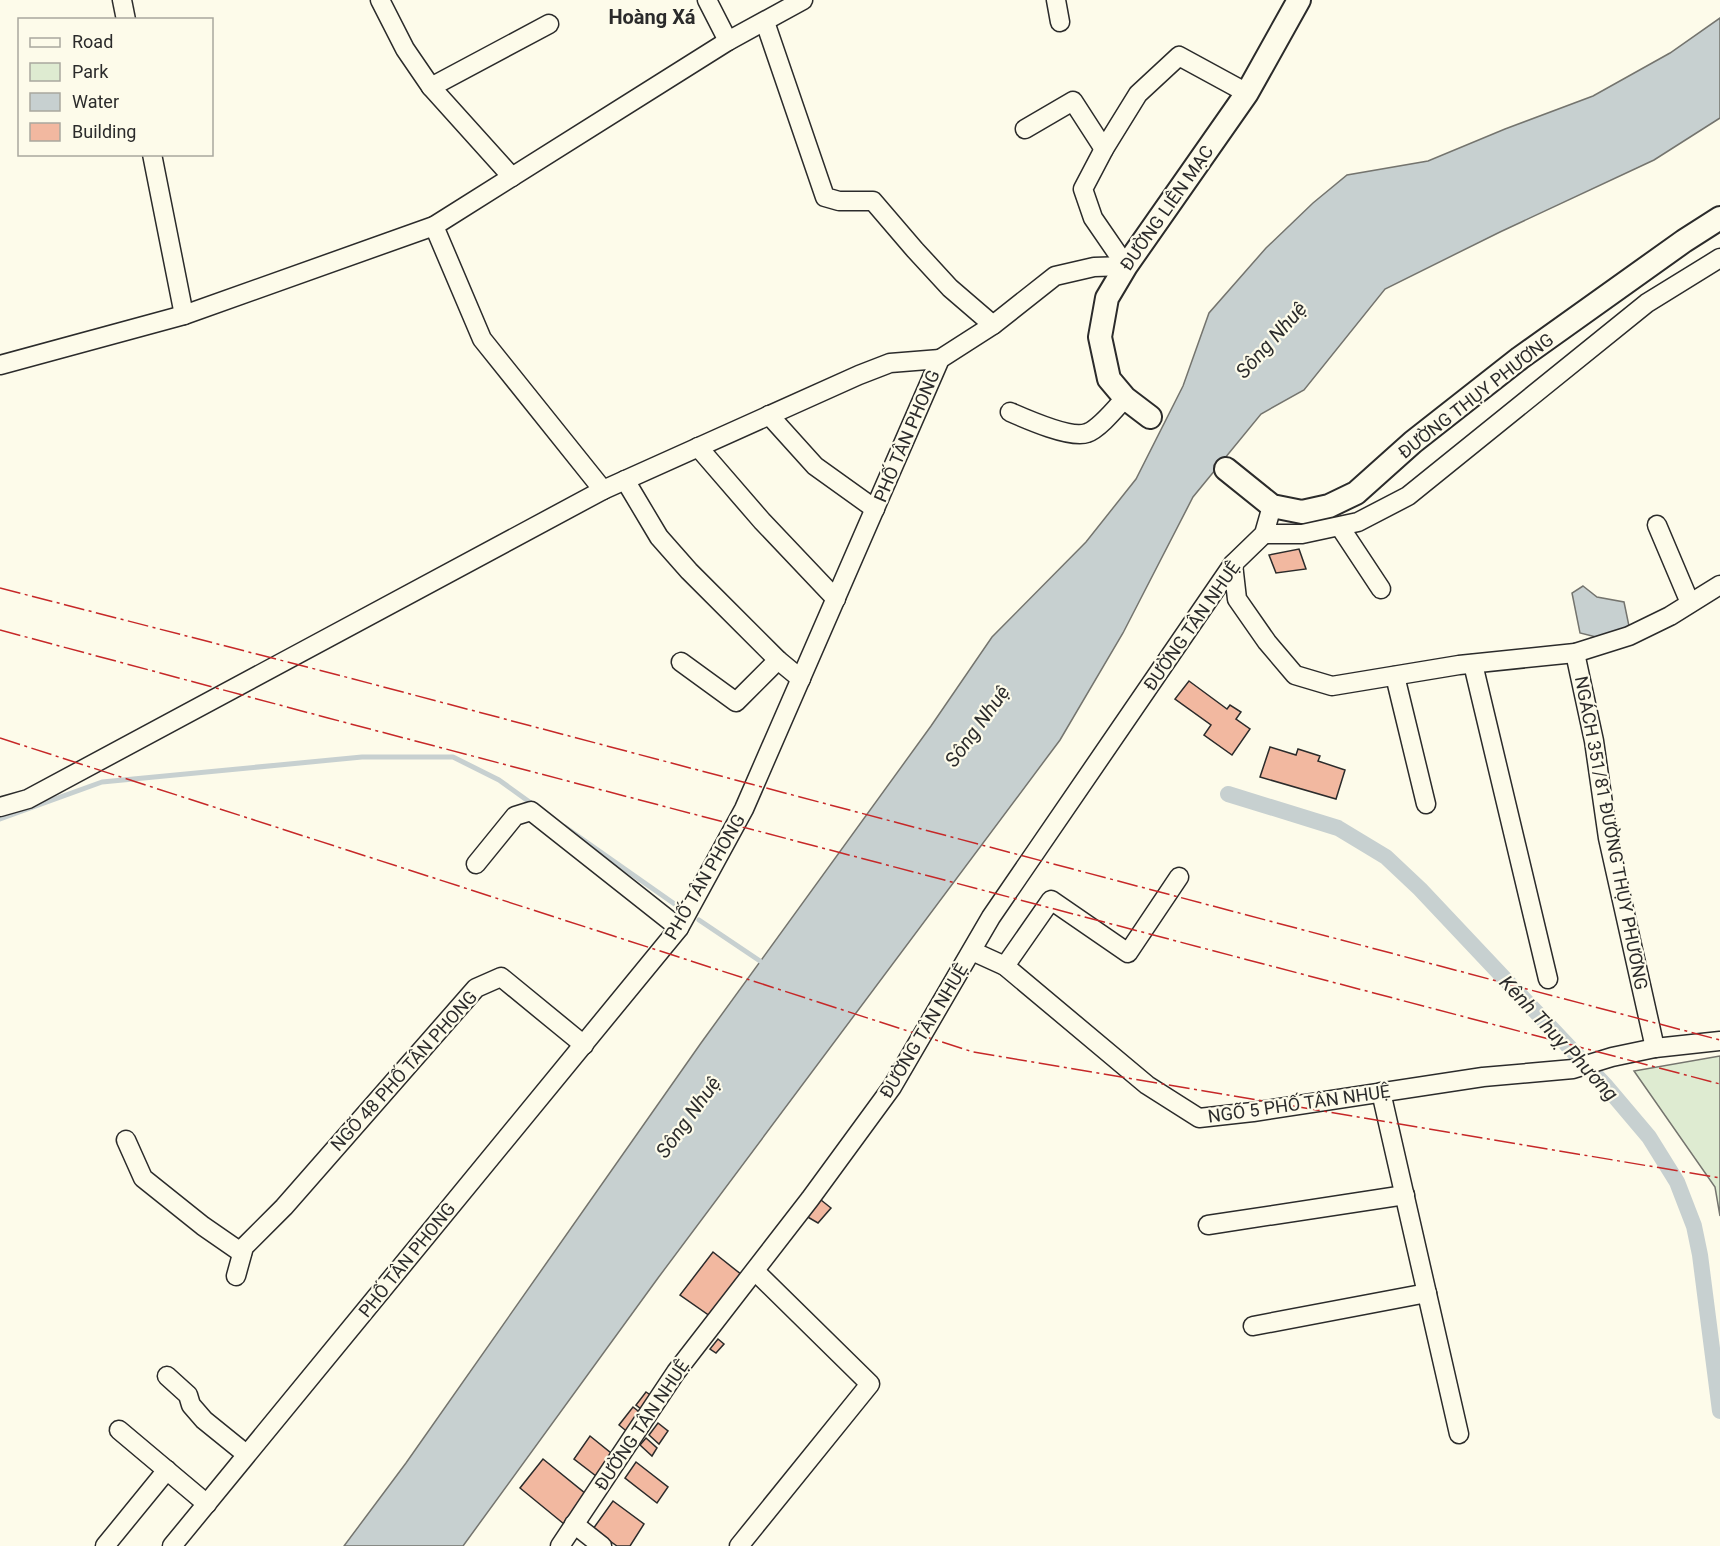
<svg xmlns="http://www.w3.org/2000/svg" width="1720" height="1546" font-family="Roboto,sans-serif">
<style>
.green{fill:#deebd1;stroke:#74746e;stroke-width:1.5}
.water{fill:#c7d0d0;stroke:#74746e;stroke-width:1.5}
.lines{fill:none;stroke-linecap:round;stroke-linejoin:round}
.stream{stroke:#c7d0d0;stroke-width:5}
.canal{stroke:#c7d0d0;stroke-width:16}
.building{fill:#f2b8a0;stroke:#2b2b2b;stroke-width:1.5}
.minor-casing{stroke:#2b2b2b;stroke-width:21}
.major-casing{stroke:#2b2b2b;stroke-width:26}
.minor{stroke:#fdfbea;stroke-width:18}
.major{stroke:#fdfbea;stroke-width:22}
.power{stroke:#c62828;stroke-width:1.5;stroke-dasharray:21 4.5 3 4.5;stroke-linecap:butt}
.labels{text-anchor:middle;stroke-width:4.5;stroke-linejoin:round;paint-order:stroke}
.street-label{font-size:18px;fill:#2b2b2b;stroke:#fdfbea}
.neighbourhood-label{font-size:20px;font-weight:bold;fill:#2b2b2b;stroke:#fdfbea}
.water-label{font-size:20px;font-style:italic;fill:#2b2b2b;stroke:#fdfbea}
</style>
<rect width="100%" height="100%" fill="#fdfbea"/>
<path class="green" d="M1720,1056V1216L1715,1187L1634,1071Z"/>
<g class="water">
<path d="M1720,18V118L1654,160L1500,232L1385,289L1304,390L1261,414L1193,497L1123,633L1060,740L658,1278L463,1546H344L406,1463L701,1043L931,726L992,637L1086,542L1136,479L1183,386L1209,313L1266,248L1313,203L1347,175L1428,161L1505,129L1593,96L1670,53Z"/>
<path d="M1583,586L1597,597L1624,602L1629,626L1600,638L1580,633L1572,593Z"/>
</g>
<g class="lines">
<g class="stream">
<path d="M0,819L102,782L362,757H453L499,780L535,806"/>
<path d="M565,827L676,905"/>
<path d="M699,920L760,961"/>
</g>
<path class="canal" d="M1228,794L1338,828L1386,857L1420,889L1605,1085L1649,1137L1677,1182L1694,1226L1700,1255L1720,1411"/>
</g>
<g class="building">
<path d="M1299,549L1306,569L1276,573L1269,555Z"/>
<path d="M1189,681L1227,709L1230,705L1241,712L1236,719L1250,729L1232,755L1204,735L1211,725L1175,699Z"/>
<path d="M1270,747L1296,755L1298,749L1320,756L1318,761L1345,770L1336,799L1260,777Z"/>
<path d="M821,1200L831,1208L818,1223L806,1216Z"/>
<path d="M713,1252L742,1275L710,1316L680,1295Z"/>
<path d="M718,1339L724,1344L716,1353L710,1349Z"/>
<path d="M646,1392L655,1398L645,1412L636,1405Z"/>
<path d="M633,1407L643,1415L630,1434L619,1425Z"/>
<path d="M658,1423L668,1431L659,1444L649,1435Z"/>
<path d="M590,1436L611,1453L596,1476L574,1459Z"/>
<path d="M646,1438L657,1448L652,1456L640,1445Z"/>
<path d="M543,1459L586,1494L564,1524L520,1488Z"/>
<path d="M636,1462L668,1487L657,1503L625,1478Z"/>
<path d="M613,1501L644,1524L630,1546H617L593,1529Z"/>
</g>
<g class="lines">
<g class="minor-casing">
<g id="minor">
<path d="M122,0L126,20"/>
<path d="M380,0L405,49L431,87L512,177"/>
<path d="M707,0L728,41"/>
<path d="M1056,0L1060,22"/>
<path d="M765,22L825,197L839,201H873L915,250L950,288L993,325"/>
<path d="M431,87L549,24"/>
<path d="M1025,129L1073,101L1104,149"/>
<path d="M152,154L184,315"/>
<path d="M434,226L482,339L603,490"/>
<path d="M1126,266L1093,218L1083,189L1104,149L1138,94L1179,56L1247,93"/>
<path d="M0,365L184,315L434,226L728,41L803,0"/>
<path d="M1010,412C1026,419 1071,439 1087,433C1099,429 1116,408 1125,398"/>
<path d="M769,415L815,466L875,509"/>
<path d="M698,447L762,521L836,599"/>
<path d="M625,480L659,537L689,571L778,660L801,679"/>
<path d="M1657,525L1690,603"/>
<path d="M1340,527L1381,589"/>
<path d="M1264,534H1302L1358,522L1408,496L1647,303L1720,258"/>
<path d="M1233,564L1237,599L1267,642L1295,675L1332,686L1459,665L1575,653L1629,636L1670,616L1720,585"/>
<path d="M1575,653L1594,741L1608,838L1655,1048"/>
<path d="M681,662L736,702L778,660"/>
<path d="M1473,664L1548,979"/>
<path d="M1395,676L1426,804"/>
<path d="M0,807L28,799L603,490L859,375L890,363L940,359"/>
<path d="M476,864L515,816L531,811L679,928"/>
<path d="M972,951L1005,966L1147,1085L1199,1118L1253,1112L1483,1077L1573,1069L1612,1057L1655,1048L1720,1041"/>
<path d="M1005,966L1051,900L1128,953L1179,877"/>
<path d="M1381,1092L1459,1434"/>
<path d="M126,1140L143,1178L203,1226L242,1253"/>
<path d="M1208,1225L1405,1195"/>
<path d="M236,1276L244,1247L284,1207L476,988L501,977L584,1045"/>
<path d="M1253,1326L1427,1293"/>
<path d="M167,1376L188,1395L191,1405L204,1420L246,1454"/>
<path d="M119,1430L207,1504"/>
<path d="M574,1524L602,1546"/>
<path d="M105,1546L167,1470"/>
<path d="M172,1546L679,928L744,809L940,359L993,325L1055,276L1094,267L1126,266"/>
<path d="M560,1546L676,1372L810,1199L892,1087L991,917L1233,564L1264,534L1272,506"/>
<path d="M739,1546L870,1384L755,1271"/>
</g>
</g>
<g class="major-casing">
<g id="major">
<path d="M1150,417L1125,398L1109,379L1100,337L1107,298L1126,266L1247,93L1299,0"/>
<path d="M1226,469L1272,506L1302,512L1329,506L1356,493L1413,442L1520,358L1684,241L1720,218"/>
</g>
</g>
<use href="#minor" class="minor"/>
<use href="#major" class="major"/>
<g class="power">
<path d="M0,588L342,676L1720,1040"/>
<path d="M0,630L328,718L1720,1084"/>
<path d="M0,738L973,1052L1720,1178"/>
</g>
</g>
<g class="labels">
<g class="street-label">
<text transform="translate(1167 208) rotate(-55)" y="6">ĐƯỜNG LIÊN MẠC</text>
<text transform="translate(1476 396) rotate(-38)" y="6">ĐƯỜNG THỤY PHƯƠNG</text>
<text transform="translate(907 436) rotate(-67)" y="6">PHỐ TÂN PHONG</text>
<text transform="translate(1192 626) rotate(-55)" y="6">ĐƯỜNG TÂN NHUỆ</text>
<text transform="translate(1611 833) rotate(79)" y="6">NGÁCH 351/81 ĐƯỜNG THỤY PHƯƠNG</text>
<text transform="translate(705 877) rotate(-60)" y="6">PHỐ TÂN PHONG</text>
<text transform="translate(924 1031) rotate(-59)" y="6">ĐƯỜNG TÂN NHUỆ</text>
<text transform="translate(404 1071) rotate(-48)" y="6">NGÕ 48 PHỐ TÂN PHONG</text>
<text transform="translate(1299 1104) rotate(-8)" y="6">NGÕ 5 PHỐ TÂN NHUỆ</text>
<text transform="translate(407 1260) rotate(-51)" y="6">PHỐ TÂN PHONG</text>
<text transform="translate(642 1425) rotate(-56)" y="6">ĐƯỜNG TÂN NHUỆ</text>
</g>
<g class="neighbourhood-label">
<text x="652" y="24">Hoàng Xá</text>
</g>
<g class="water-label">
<text transform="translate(1271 340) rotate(-48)" y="7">Sông Nhuệ</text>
<text transform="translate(977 726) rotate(-54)" y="7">Sông Nhuệ</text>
<text transform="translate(1559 1038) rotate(47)" y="7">Kênh Thuỵ Phương</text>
<text transform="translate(688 1117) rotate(-54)" y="7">Sông Nhuệ</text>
</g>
</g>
<rect x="18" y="18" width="195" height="138" fill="#fdfbea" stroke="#a9a89e" stroke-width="1.5"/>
<rect x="30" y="38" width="30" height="9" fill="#fdfbea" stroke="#a9a89e" stroke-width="1.5"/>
<text x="72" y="48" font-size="18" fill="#2b2b2b">Road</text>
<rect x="30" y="63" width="30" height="18" fill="#deebd1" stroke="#a9a89e" stroke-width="1.5"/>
<text x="72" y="78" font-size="18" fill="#2b2b2b">Park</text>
<rect x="30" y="93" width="30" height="18" fill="#c7d0d0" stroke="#a9a89e" stroke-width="1.5"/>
<text x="72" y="108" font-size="18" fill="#2b2b2b">Water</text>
<rect x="30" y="123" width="30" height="18" fill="#f2b8a0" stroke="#a9a89e" stroke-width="1.5"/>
<text x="72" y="138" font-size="18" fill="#2b2b2b">Building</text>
</svg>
